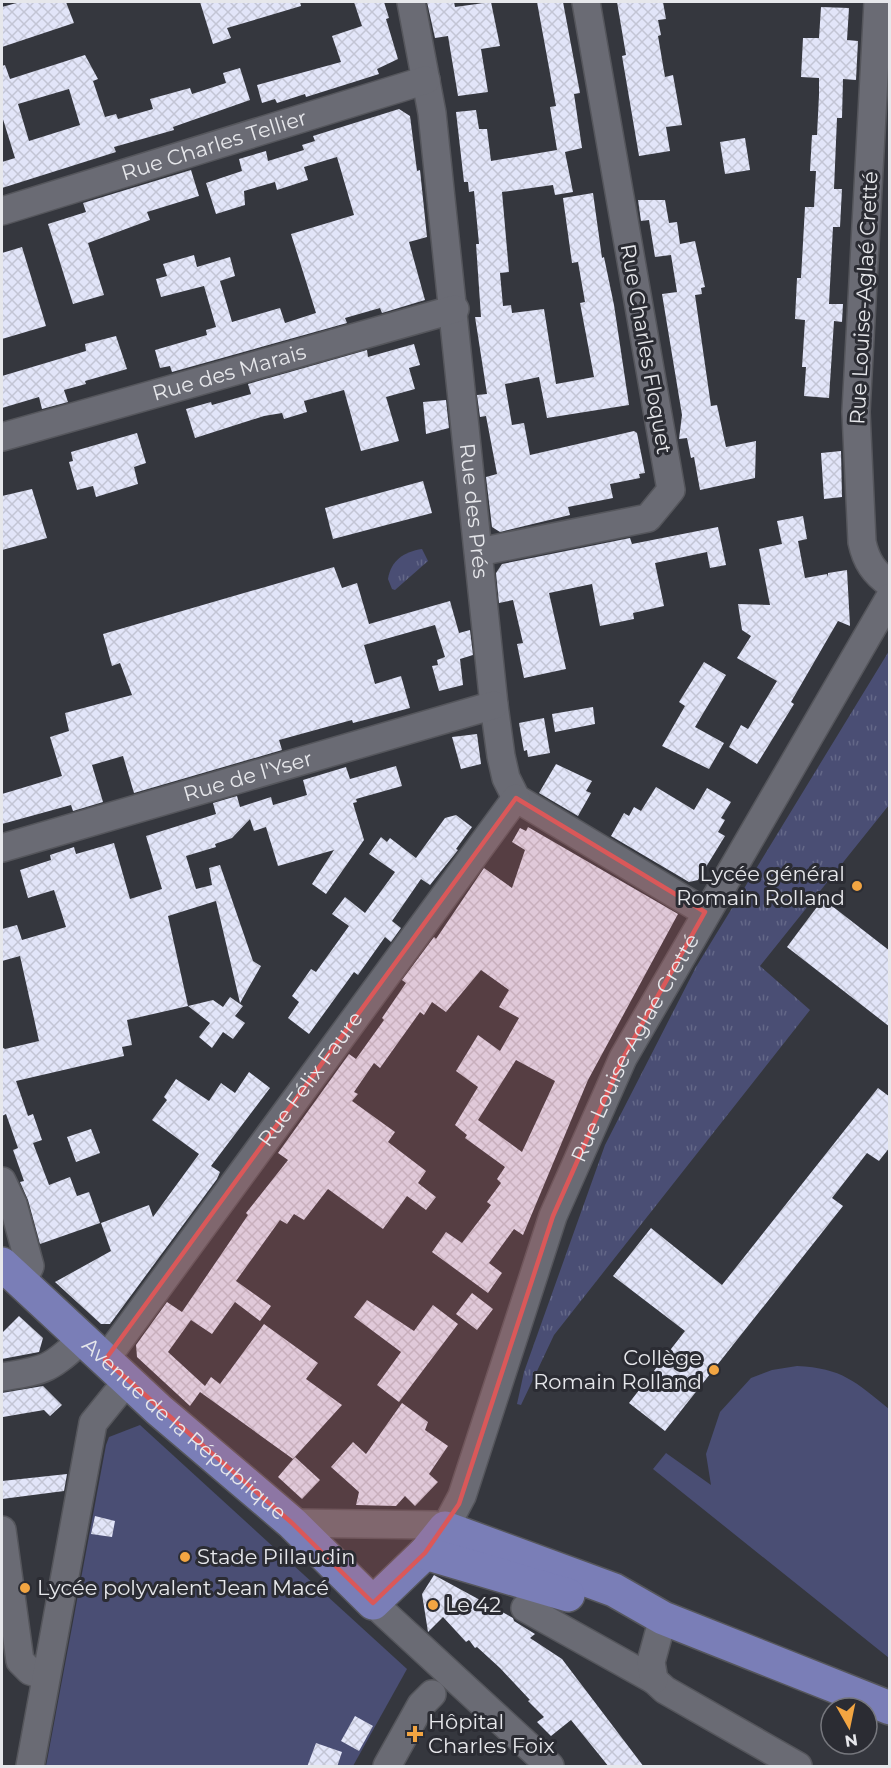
<svg xmlns="http://www.w3.org/2000/svg" width="891" height="1768" font-family="Montserrat,sans-serif">
<style>
.grass{fill:url(#grass-tufts)}
.green{fill:#4a4e74}
.building{fill:url(#building-cross-hatch);fill-rule:evenodd}
.lines{fill:none;stroke-linecap:round;stroke-linejoin:round}
.minor-casing{stroke:#55565c;stroke-width:30}
.major-casing{stroke:#55565c;stroke-width:36}
.minor{stroke:#6a6b74;stroke-width:27}
.major{stroke:#7a7eb7;stroke-width:33}
.marked{fill:#da5859;fill-opacity:0.2;stroke:#da5859;stroke-width:4.5;stroke-linejoin:round}
.poi-dot{fill:#f2a542;stroke:#2b2c33;stroke-width:2}
.labels{text-anchor:middle;stroke-width:6;stroke-linejoin:round;paint-order:stroke}
.street-label{font-size:21px;fill:#e6e7eb;stroke:#2b2c33}
.poi-label{font-size:21px;fill:#e6e7eb;stroke:#2b2c33;text-anchor:start}
</style>
<defs>
<pattern id="grass-tufts" width="24" height="20" patternUnits="userSpaceOnUse" patternTransform="scale(1.5)"><rect width="24" height="20" fill="#4a4e74"/><path d="M3 7l-1-3M5 7V3M7 7l1-3M15 17l-1-3M17 17v-4M19 17l1-3" fill="none" stroke="#646888"/></pattern>
<pattern id="building-cross-hatch" width="8" height="8" patternUnits="userSpaceOnUse" patternTransform="scale(1.5)"><rect width="8" height="8" fill="#e2e5f9"/><path d="M0 0l8 8M0 8l8-8" fill="none" stroke="#c3c5d5"/></pattern>
</defs>
<rect width="100%" height="100%" fill="#35373e"/>
<g class="grass">
<path d="M422,549L428,561L395,590L392,589L388,579C391,560 404,552 422,549Z"/>
<path d="M889,651V805L760,966L810,1010L554,1335L521,1405L517,1404L524,1372L605,1145L696,967Z"/>
</g>
<g class="green">
<path d="M797,1366C842,1368 856,1382 889,1409V1658L653,1469L666,1453L711,1485L706,1454L720,1412L751,1378L772,1370Z"/>
<path d="M140,1425L407,1669L353,1766H46L106,1445L109,1437Z"/>
</g>
<g class="building">
<path d="M20,2H66L74,23L2,47V7Z"/>
<path d="M200,2H300L301,6L227,28L231,38L213,44Z"/>
<path d="M354,2H384L389,18L386,19L398,59L377,69L379,74L357,81L306,97L305,94L277,103L275,99L262,103L257,85L341,62L332,36L362,26Z"/>
<path d="M427,2H454L455,7L491,2L500,46L481,49L488,92L458,96L448,36L435,38Z"/>
<path d="M537,2H563L580,93L574,94L582,148L565,152L573,192L555,195L553,185L502,192L509,272L500,273L503,306L511,305L512,313L544,309L556,384L594,377L580,303L585,302L578,262L572,263L563,198L593,193L602,258L604,257L614,305L629,405L547,418L539,377L505,384L512,425L524,423L530,455L634,431L637,433L645,473L639,474L640,478L610,484L613,498L568,507L570,515L500,532L492,527L486,477L497,474L486,416L480,417L477,395L487,394L475,317H481L476,244H479L474,191L469,192L468,182H464L456,112L476,110L479,129H487L491,161L557,150L550,107L556,106Z"/>
<path d="M617,2H663L666,19L658,20L661,35L658,36L665,77L673,75L682,125L666,127L670,151L639,156L622,56L626,55Z"/>
<path d="M821,7L849,8L847,40L858,41L856,80L843,79L842,118H837L834,189H842L840,227H833L829,304H843L842,322L834,321L829,398L804,396L806,367H802L805,320L795,319L797,278H801L805,207H814L816,171H810L812,135H817L819,95V78L801,77L803,38H819Z"/>
<path d="M85,55L98,79L93,81L105,117L116,114L118,119L153,109L150,99L190,88L192,94L226,83L223,73L240,68L250,100L173,127L174,130L114,147L116,152L2,188V162L15,158L2,116V66L5,65L10,79ZM69,89L80,125L29,141L18,104Z"/>
<path d="M399,109L410,116L417,171L420,170L427,237L409,242L425,300L382,313L380,308L345,318L347,323L172,372L170,366L160,368L155,350L207,335L206,330L216,327L204,286L161,297L156,279L167,276L163,264L194,255L197,267L230,257L235,276L220,281L232,322L280,308L285,323L316,313L291,234L354,215L337,157L304,167L308,180L277,190L275,182L244,191L245,205L216,214L206,183L242,171L239,159L266,151L268,161L304,150L302,145L315,141L313,136Z"/>
<path d="M745,138L750,170L725,174L720,142Z"/>
<path d="M191,170L199,196L147,212L150,220L88,243L104,295L73,304L48,224L86,212L83,203Z"/>
<path d="M638,200H665L669,223L677,222L680,244L695,241L705,287L701,288L702,294L695,295L711,406L717,405L726,447L756,441L755,478L700,490L694,457L691,458L687,438L679,439L682,415L662,294L677,292L671,255L655,257L649,220L641,221Z"/>
<path d="M22,247L46,326L2,339V253Z"/>
<path d="M116,336L127,369L85,381L86,384L64,390L68,402L42,409L39,397L2,408V376L86,351L85,344Z"/>
<path d="M414,344L420,365L409,368L415,389L386,397L399,441L361,451L344,390L304,401L307,412L284,419L282,413L264,416L195,438L186,409L211,402L212,405L251,394L248,384L367,350L368,357Z"/>
<path d="M446,400L449,428L426,434L423,402Z"/>
<path d="M137,433L146,463L134,467L138,484L96,497L93,486L77,490L69,462L73,461L71,452Z"/>
<path d="M841,451L842,497L824,499L821,453Z"/>
<path d="M423,481L432,513L333,539L325,508Z"/>
<path d="M32,489L47,538L2,550V496Z"/>
<path d="M803,516L807,539L798,541L805,578L827,574L828,577V573L847,570L850,626L838,621L791,702L794,704L757,764L729,747L741,725L748,729L777,681L737,658L751,636L742,630L738,604L770,605L759,549L782,544L777,521Z"/>
<path d="M718,527L726,565L710,568L707,552L655,563L664,606L633,613L634,619L600,626L592,584L549,593L566,669L524,678L517,644L523,643L513,600L499,603L496,573L502,564L630,538L632,544Z"/>
<path d="M334,567L342,588L357,583L369,624L450,601L459,633L470,630L473,655L460,659L463,685L439,691L432,666L438,665L437,660L445,657L435,625L364,645L375,684L401,676L410,708L353,723L352,720L279,740L282,750L134,793L123,756L92,765L103,802L73,811L71,805L2,824V794L62,776L50,737L69,731L65,713L132,695L120,663L112,666L103,634Z"/>
<path d="M704,662L726,675L695,727L724,743L709,769L662,746L685,706L679,702Z"/>
<path d="M593,707L595,724L555,732L552,714Z"/>
<path d="M544,718L550,753L528,757L527,750L524,751L519,723Z"/>
<path d="M477,734L481,764L461,769L452,737Z"/>
<path d="M556,764L592,781L586,791L591,793L578,816L539,793Z"/>
<path d="M396,766L402,786L356,799L357,802L353,803L364,840L326,894L312,884L334,850L278,866L266,827L254,831L250,819L232,838L215,844L216,847L186,856L196,889L212,885L209,868L220,865L253,961L261,966L240,1003L216,901L168,916L188,1006L127,1020L132,1045L122,1047L124,1056L16,1081L28,1116L33,1114L42,1140L33,1143L49,1185L70,1177L77,1196L89,1192L100,1223L40,1244L28,1200L20,1182L24,1181L13,1150L18,1148L6,1114L2,1116V1047L5,1049L39,1041L20,956L2,961V929L17,925L22,940L66,927L54,890L28,898L20,870L51,860L50,855L74,847L76,854L114,843L130,899L162,889L146,836L216,814L213,803L237,796L240,807L271,797L273,805L307,795L303,780L346,767L350,779Z"/>
<path d="M656,787L694,810L707,788L731,802L721,818L725,820L718,832L725,836L698,880L689,882L611,836L624,813L629,816L634,807L641,811Z"/>
<path d="M456,815L472,827L456,849L458,850L430,885L421,879L392,921L401,928L391,942L385,937L358,975L354,972L309,1034L288,1018L299,1002L292,996L311,969L316,972L349,926L332,914L345,897L365,913L395,872L369,854L381,837L387,842L390,838L416,858L445,818Z"/>
<path d="M528,827L678,914L588,1080L523,1235L514,1229L489,1263L502,1273L488,1293L432,1252L446,1232L462,1243L491,1205L487,1202L501,1183L497,1179L505,1167L465,1138L467,1135L455,1125L478,1087L456,1071L478,1035L500,1051L519,1018L499,1007L509,990L481,970L446,1012L432,1002L424,1015L420,1012L380,1068L374,1063L354,1092L358,1094L352,1101L395,1132L388,1142L426,1171L418,1183L436,1197L426,1210L407,1196L383,1229L328,1189L304,1220L294,1214L287,1224L280,1220L236,1281L271,1306L260,1321L235,1302L212,1334L191,1320L168,1352L205,1386L211,1377L220,1384L264,1324L318,1363L306,1379L342,1405L293,1459L200,1392L190,1406L137,1357L136,1345L167,1302L182,1312L248,1215L246,1213L288,1160L278,1153L349,1054L356,1059L384,1020L382,1018L406,983L402,980L434,937L436,939L484,868L512,888L525,850L512,842L520,828L526,831ZM516,1060L555,1081L522,1152L478,1120Z"/>
<path d="M823,899L890,951V1027L787,947Z"/>
<path d="M230,997L243,1006L235,1016L245,1023L233,1039L223,1032L212,1048L199,1037L210,1023L188,1006L213,1000L223,1007Z"/>
<path d="M249,1072L270,1088L211,1166L220,1172L217,1179L110,1324H101L55,1282L111,1251L101,1223L149,1205L153,1217L199,1154L152,1120L167,1100L164,1097L176,1079L209,1101L221,1083L235,1093Z"/>
<path d="M878,1088L890,1097V1147L879,1161L867,1153L832,1198L843,1206L665,1431L629,1403L685,1331L613,1276L651,1228L722,1285Z"/>
<path d="M91,1129L100,1153L76,1162L67,1137Z"/>
<path d="M472,1293L493,1309L477,1330L456,1314Z"/>
<path d="M367,1300L414,1331L433,1305L458,1324L399,1402L377,1385L401,1352L354,1317Z"/>
<path d="M19,1316L43,1338L39,1352L2,1359V1333Z"/>
<path d="M43,1386L62,1405L50,1416L44,1410L3,1417L2,1393Z"/>
<path d="M402,1403L428,1422L425,1430L448,1446L429,1474L438,1482L415,1506L405,1496L396,1506L356,1505L359,1492L331,1467L353,1442L366,1454Z"/>
<path d="M295,1457L320,1480L302,1499L278,1477Z"/>
<path d="M67,1474L64,1491L2,1499V1481Z"/>
<path d="M95,1516L115,1521L112,1537L91,1534Z"/>
<path d="M434,1575L513,1618L514,1621L535,1634L530,1638L562,1659L644,1767H609L571,1720L551,1736L537,1722L544,1717L528,1701L530,1700L500,1668L477,1647L475,1648L469,1640L466,1642L443,1617L428,1632L422,1594Z"/>
<path d="M355,1716L373,1726L359,1751L341,1741Z"/>
<path d="M316,1743L342,1752L337,1767H307Z"/>
</g>
<g class="lines">
<g class="minor-casing">
<g id="minor">
<path id="s1" d="M411,2L432,113L494,705L501,756L506,778L516,798L705,912"/>
<path d="M878,2L856,412L862,542C866,561 874,573 890,584"/>
<path id="s2" d="M2,211L426,80"/>
<path id="s3" d="M2,437L455,309"/>
<path d="M479,552L648,518L671,490L586,2"/>
<path id="s4" d="M2,848L494,705"/>
<path d="M2,1181L13,1204L30,1266L22,1283"/>
<path id="s5" d="M105,1360L516,798"/>
<path d="M2,1377C45,1370 50,1370 82,1339"/>
<path d="M292,1523L435,1525"/>
<path id="s6" d="M445,1528L462,1496L553,1216L623,1058L890,597"/>
<path d="M2,1530L20,1661L30,1671L46,1676"/>
<path d="M373,1603L550,1766"/>
<path d="M525,1608L654,1680L665,1690L798,1766"/>
<path d="M654,1680L651,1662L663,1618"/>
<path d="M30,1766L93,1423L127,1381"/>
<path d="M387,1766L421,1705L432,1694"/>
</g>
</g>
<g class="major-casing">
<g id="major">
<path id="s7" d="M2,1264L159,1410L292,1523L373,1603L425,1553L445,1528L614,1590L663,1618L890,1708"/>
<path d="M425,1553L568,1595"/>
</g>
</g>
<use href="#minor" class="minor"/>
<use href="#major" class="major"/>
</g>
<path class="marked" d="M516,798L705,912L623,1058L553,1216L459,1504L425,1553L373,1603L292,1523L105,1360Z"/>
<g class="poi-dot">
<circle cx="857" cy="886" r="6"/>
<circle cx="714" cy="1370" r="6"/>
<circle cx="185" cy="1557" r="6"/>
<circle cx="25" cy="1588" r="6"/>
<circle cx="433" cy="1605" r="6"/>
<path d="M412 1725h6v6h6v6h-6v6h-6v-6h-6v-6h6z"/>
</g>
<g class="labels">
<g class="street-label">
<text dy="7" stroke="none"><textPath href="#s2" startOffset="222">Rue Charles Tellier</textPath></text>
<text transform="translate(864 298) rotate(-87)" y="7">Rue Louise-Aglaé Cretté</text>
<text transform="translate(646 349) rotate(80)" y="7">Rue Charles Floquet</text>
<text dy="7" stroke="none"><textPath href="#s3" startOffset="236">Rue des Marais</textPath></text>
<text dy="7" stroke="none"><textPath href="#s1" startOffset="513">Rue des Prés</textPath></text>
<text dy="7" stroke="none"><textPath href="#s4" startOffset="256">Rue de l'Yser</textPath></text>
<text dy="7" stroke="none"><textPath href="#s6" startOffset="518">Rue Louise-Aglaé Cretté</textPath></text>
<text dy="7" stroke="none"><textPath href="#s5" startOffset="348">Rue Félix Faure</textPath></text>
<text dy="7" stroke="none"><textPath href="#s7" startOffset="246">Avenue de la République</textPath></text>
</g>
<g class="poi-label">
<text x="845" y="881" text-anchor="end">Lycée général<tspan x="845" dy="24">Romain Rolland</tspan></text>
<text x="702" y="1365" text-anchor="end">Collège<tspan x="702" dy="24">Romain Rolland</tspan></text>
<text x="197" y="1564">Stade Pillaudin</text>
<text x="37" y="1595">Lycée polyvalent Jean Macé</text>
<text x="445" y="1612">Le 42</text>
<text x="428" y="1729">Hôpital<tspan x="428" dy="24">Charles Foix</tspan></text>
</g>
</g>
<rect width="891" height="1768" fill="none" stroke="#e6e7eb" stroke-width="6"/>
<g transform="translate(849 1726) rotate(171)"><circle r="28" fill="#2b2c33" stroke="#76777d" stroke-width="1.5"/>
<path d="M0-4.5L10 22L0 15L-10 22Z" fill="#f2a542"/>
<text y="-9" font-size="16" font-weight="bold" text-anchor="middle" fill="#e6e7eb">N</text>
</g>
</svg>
